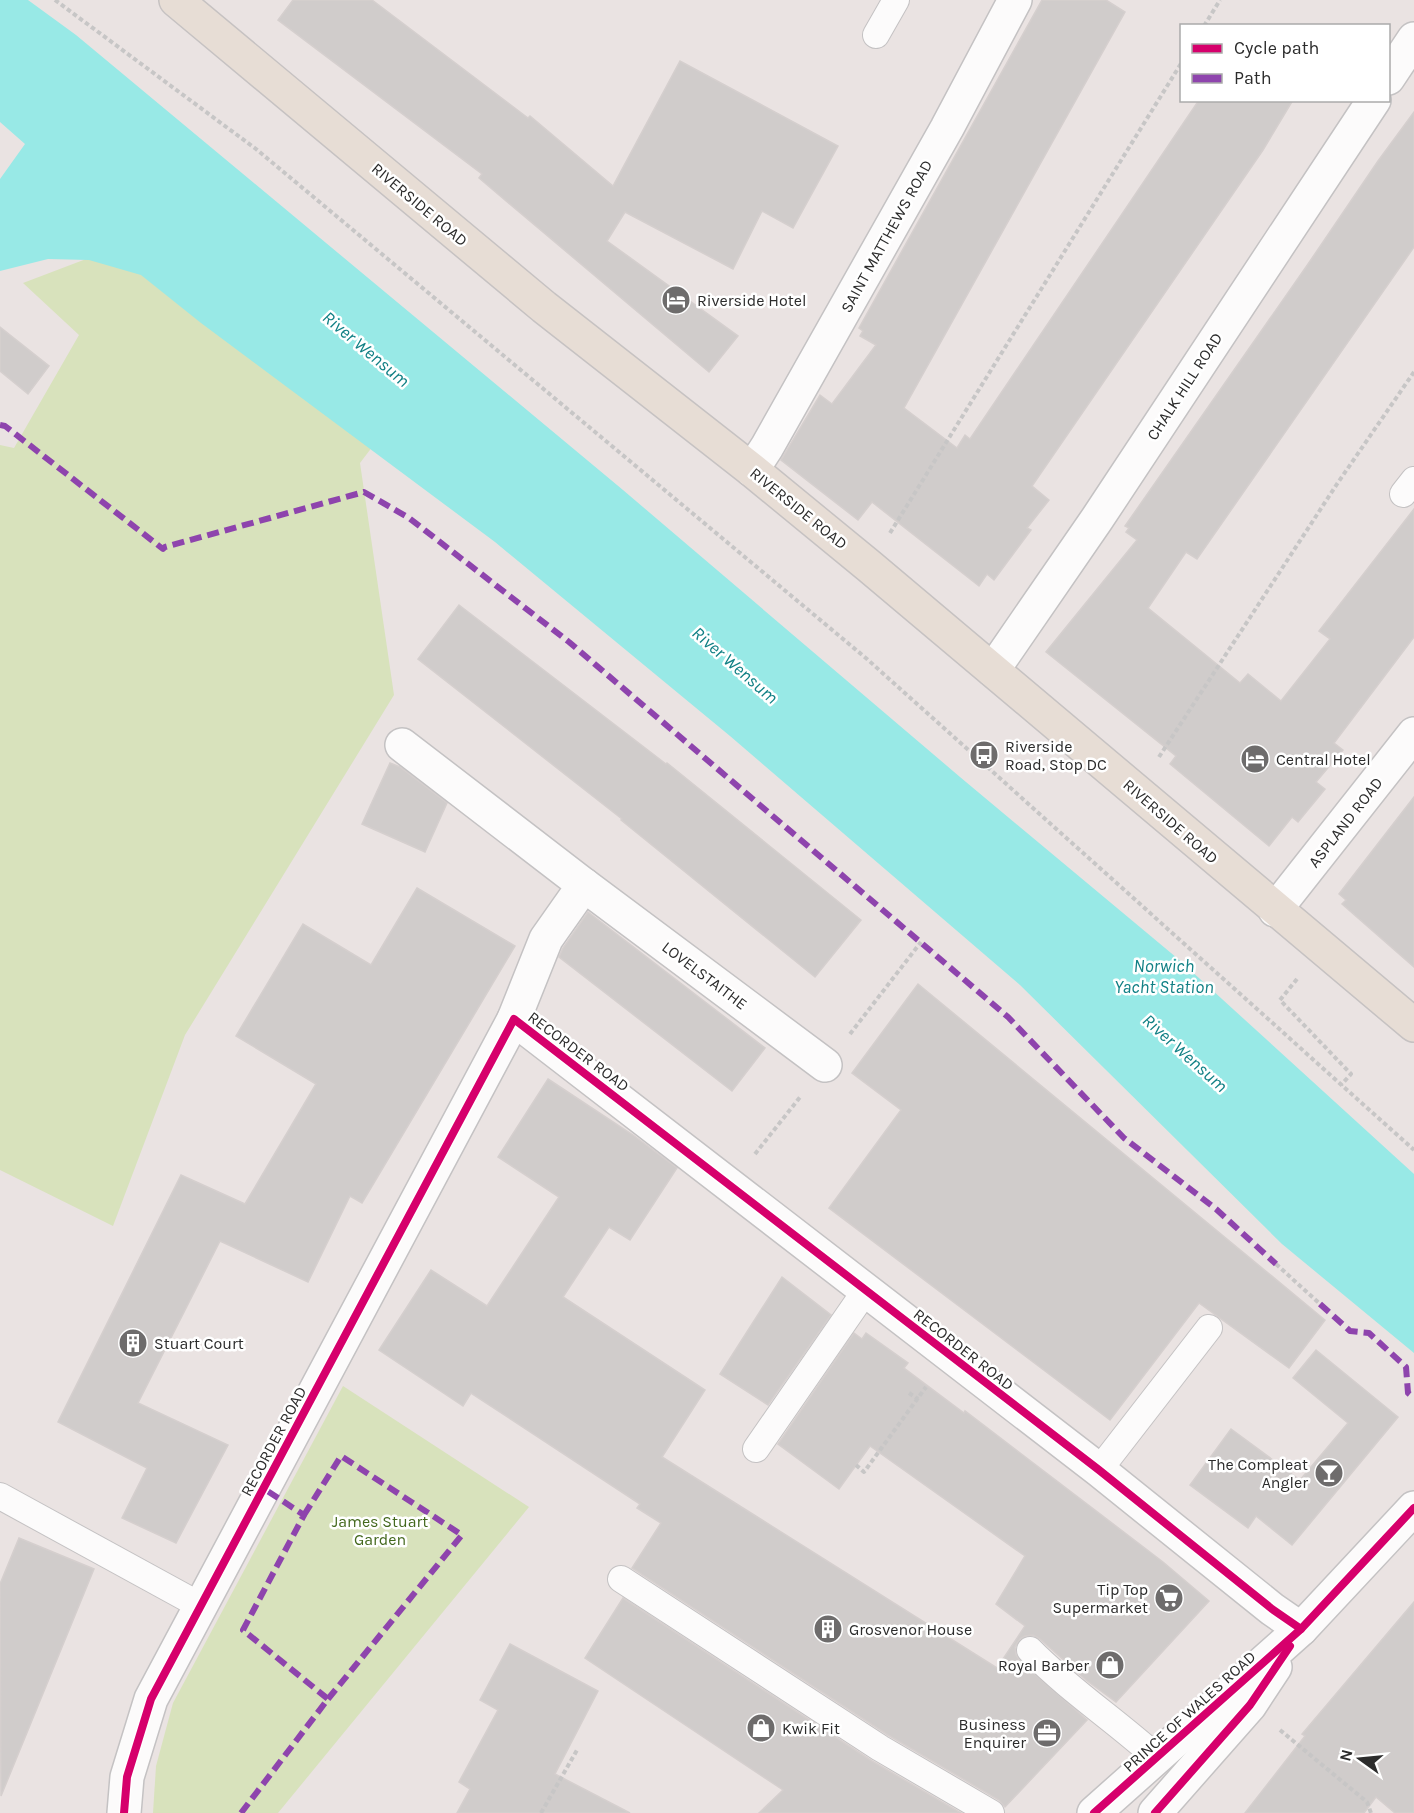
<svg xmlns="http://www.w3.org/2000/svg" width="1414" height="1813" font-family="Karla,sans-serif">
<style>
.green{fill:#d8e2bc}
.water{fill:#98e9e6}
.building{fill:#d0cccb;stroke:#d5cfce;stroke-width:1.5}
.lines{fill:none;stroke-linecap:round;stroke-linejoin:round}
.service-casing{stroke:#c4c2c3;stroke-width:28}
.minor-casing{stroke:#c4c2c3;stroke-width:36}
.tertiary-casing{stroke:#c4c2c3;stroke-width:36}
.primary-casing{stroke:#c6c2c2;stroke-width:36}
.path{stroke:#c7c6c6;stroke-width:4;stroke-dasharray:4.5 3;stroke-linecap:butt}
.service{stroke:#fcfbfb;stroke-width:26}
.minor{stroke:#fcfbfb;stroke-width:33}
.tertiary{stroke:#fcfbfb;stroke-width:33}
.primary{stroke:#e7ddd5;stroke-width:33}
.quiet{stroke:#8e44ad;stroke-width:6;stroke-dasharray:12 6;stroke-linecap:butt}
.cycleway-casing{stroke:#fff;stroke-width:11}
.cycleway{stroke:#d6006c;stroke-width:8}
.labels{text-anchor:middle;stroke-width:5;stroke-linejoin:round;paint-order:stroke}
.street-label{font-size:16px;fill:#2c2c2c;stroke:#fff}
.poi-label{font-size:16px;fill:#2c2c2c;stroke:#fff;text-anchor:start}
.park-label{font-size:16px;fill:#43681d;stroke:#fff}
.water-label{font-size:18px;font-style:italic;fill:#118085;stroke:#fff}
</style>
<rect width="100%" height="100%" fill="#eae3e2"/>
<g class="green">
<path d="M115,248L398,413L360,463L394,695L185,1035L113,1226L0,1170V445L14,448L79,335L23,283Z"/>
<path d="M343,1386L529,1507L278,1813H153L156,1766L173,1703Z"/>
</g>
<path class="water" d="M0,0H28L76,35L623,490L960,777L1177,958L1414,1174V1353L1282,1244L1020,985L730,736L495,542L201,323L141,275L89,260L48,259L0,271V179L25,144L0,122Z"/>
<g class="building">
<path d="M293,0H372L528,118L530,116L613,186L680,61L838,146L793,228L762,211L733,269L625,212L607,241L738,336L709,372L479,178L482,174L278,20Z"/>
<path d="M1042,0H1106L1125,12L904,408L957,448L965,435L970,439L1199,100H1293L1263,150L1032,486L1049,500L1027,528L1031,530L994,580L987,574L979,586L872,502L858,520L781,460L820,395L832,404L876,345L860,336L863,331L859,328Z"/>
<path d="M1414,112V247L1197,559L1186,552L1148,608L1240,683L1248,674L1281,701L1330,639L1319,631L1414,509V637L1334,743L1343,750L1316,782L1325,789L1298,822L1292,817L1269,846L1170,764L1176,756L1046,652L1137,540L1126,532L1129,528L1125,526L1306,267L1378,161Z"/>
<path d="M0,327L49,366L28,394L0,371Z"/>
<path d="M459,605L666,764L667,763L861,920L815,977L621,820L622,819L418,659Z"/>
<path d="M390,763L400,767L447,803L425,852L362,824Z"/>
<path d="M1414,797V967L1342,904L1346,900L1339,894Z"/>
<path d="M417,888L515,946L362,1203L350,1196L308,1282L220,1241L138,1403L228,1445L176,1543L122,1518L147,1468L58,1422L181,1175L245,1204L316,1084L236,1036L303,924L371,965Z"/>
<path d="M588,912L765,1048L732,1091L559,957L563,948Z"/>
<path d="M918,984L1325,1320L1289,1368L1199,1303L1110,1420L829,1208L901,1110L852,1073Z"/>
<path d="M548,1079L633,1135L677,1168L630,1240L609,1227L563,1297L705,1390L662,1457L997,1668L1025,1626L996,1604L1025,1556L870,1446L839,1489L778,1444L854,1333L862,1339L866,1333L908,1363L904,1368L964,1413L965,1411L1163,1562L1209,1601L1116,1702L1086,1680L1040,1639L1033,1635L1025,1636L1020,1639L1015,1647L1016,1655L1020,1661L1087,1720L1005,1807L999,1800L888,1735L632,1568L661,1523L637,1508L640,1504L471,1393L463,1406L379,1350L431,1270L487,1306L559,1197L498,1157Z"/>
<path d="M782,1277L831,1315L768,1405L720,1374Z"/>
<path d="M1316,1350L1398,1417L1292,1545L1256,1516L1248,1528L1190,1485L1231,1429L1300,1480L1348,1423L1293,1378Z"/>
<path d="M19,1538L94,1569L1,1796L0,1584Z"/>
<path d="M623,1598L872,1761L961,1813H759L783,1790L585,1658Z"/>
<path d="M1414,1602V1813H1395L1376,1797L1364,1813H1245L1305,1736L1302,1734Z"/>
<path d="M510,1644L598,1691L555,1774L630,1813H457L470,1789L459,1782L498,1710L480,1700Z"/>
</g>
<g class="lines">
<g class="service-casing">
<g id="service">
<path d="M876,35L896,0"/>
<path d="M1403,494L1414,480"/>
<path d="M756,1449L866,1290"/>
<path d="M1099,1470L1209,1328"/>
<path d="M0,1496L201,1606"/>
<path d="M621,1579L880,1748L991,1813"/>
<path d="M1030,1650C1069,1690 1115,1720 1156,1757"/>
</g>
</g>
<g class="minor-casing">
<g id="minor">
<path d="M1388,78L1414,39"/>
<path d="M752,470L767,447L947,128L1015,0"/>
<path d="M993,670L1097,519L1374,100"/>
<path d="M402,745L584,885L546,939L514,1019"/>
<path d="M584,885L825,1065"/>
<path d="M1275,910L1414,734"/>
<path d="M124,1813L127,1777L151,1699L514,1019L1099,1470L1272,1609L1301,1629"/>
</g>
</g>
<g class="tertiary-casing">
<g id="tertiary">
<path d="M1094,1813L1301,1629L1414,1508"/>
<path d="M1155,1813L1250,1705L1275,1667"/>
</g>
</g>
<g class="primary-casing">
<path id="primary" d="M176,0L544,307L752,470L869,566L1414,1025"/>
</g>
<g class="path">
<path d="M55,0L256,149L867,659L1414,1150"/>
<path d="M1204,26L1220,0"/>
<path d="M890,533L1182,62"/>
<path d="M1159,757L1337,484L1414,372"/>
<path d="M1297,979L1280,1000L1351,1074L1341,1085"/>
<path d="M850,1034L921,942"/>
<path d="M755,1154L801,1096"/>
<path d="M1276,1264L1320,1304"/>
<path d="M909,1393L918,1399"/>
<path d="M856,1465L864,1472L926,1387"/>
<path d="M1280,1730L1367,1802L1371,1813"/>
<path d="M541,1813L577,1750"/>
</g>
<use href="#service" class="service"/>
<use href="#minor" class="minor"/>
<use href="#tertiary" class="tertiary"/>
<use href="#primary" class="primary"/>
<g class="quiet">
<path d="M0,425L5,426L163,549L165,547L364,492L409,518L569,642L1008,1017L1124,1138L1216,1209L1276,1264"/>
<path d="M1320,1304L1350,1331L1369,1333L1406,1367L1408,1393L1414,1398"/>
<path d="M304,1515L341,1456L462,1535L328,1699"/>
<path d="M241,1813L328,1699L243,1630L304,1515L263,1488"/>
</g>
<g class="cycleway-casing">
<g id="cycleway">
<path d="M124,1813L127,1777L151,1699L514,1019L1099,1470L1272,1609L1301,1629"/>
<path d="M1094,1813L1301,1629L1414,1508"/>
<path d="M1155,1813L1250,1705L1290,1646"/>
</g>
</g>
<use href="#cycleway" class="cycleway"/>
</g>
<defs>
<g id="hotel-disc" transform="scale(1.5)"><circle r="9.5" fill="#6e6c6c" stroke="#fff"/><path d="M-6-4.5h1.5V1H6V5H4.5V3h-9V5H-6ZM-4 0a1.8 1.8 0 1 1 3.6 0ZM.5 0V-2.5h3Q6-2.5 6 0Z" fill="#fff"/></g>
<g id="bus-disc" transform="scale(1.5)"><circle r="9.5" fill="#6e6c6c" stroke="#fff"/><path d="M-5-6H5V4H4V6H2V4H-2V6H-4V4H-5ZM-3.5-4V0h7V-4ZM-3.5 1.2v1.5H-2V1.2ZM2 1.2v1.5H3.5V1.2Z" fill="#fff"/></g>
<g id="building-disc" transform="scale(1.5)"><circle r="9.5" fill="#6e6c6c" stroke="#fff"/><path d="M-4-6H4V6H1V3H-1V6H-4ZM-2.5-4.3h1.7v1.8h-1.7ZM.8-4.3h1.7v1.8H.8ZM-2.5-1h1.7V.8h-1.7ZM.8-1h1.7V.8H.8Z" fill="#fff"/></g>
<g id="bar-disc" transform="scale(1.5)"><circle r="9.5" fill="#6e6c6c" stroke="#fff"/><path d="M-6-5H6L.8 .8V4.5H3.5V6h-7V4.5H-.8V.8Z" fill="#fff"/></g>
<g id="supermarket-disc" transform="scale(1.5)"><circle r="9.5" fill="#6e6c6c" stroke="#fff"/><path d="M-6-5.5h2.5l.6 2H6L4.5 2H-2.5L-4.4-4H-6ZM-1.5 3.2a1.3 1.3 0 1 0 .1 0ZM3 3.2a1.3 1.3 0 1 0 .1 0Z" fill="#fff"/></g>
<g id="shop-disc" transform="scale(1.5)"><circle r="9.5" fill="#6e6c6c" stroke="#fff"/><path d="M-5-2.5h2.3a2.7 3.5 0 0 1 5.4 0H5L5.5 6h-11ZM-1.5-2.5h3a1.5 2.3 0 0 0-3 0Z" fill="#fff"/></g>
<g id="office-disc" transform="scale(1.5)"><circle r="9.5" fill="#6e6c6c" stroke="#fff"/><path d="M-6-3h4V-5.5h4V-3h4V5H-6ZM-1-4.5V-3h2v-1.5ZM-6 0V1H6V0Z" fill="#fff"/></g>
</defs>
<g fill-rule="evenodd">
<use href="#hotel-disc" x="676" y="300"/>
<use href="#bus-disc" x="984" y="755"/>
<use href="#hotel-disc" x="1255" y="759"/>
<use href="#building-disc" x="133" y="1343"/>
<use href="#bar-disc" x="1329" y="1473"/>
<use href="#supermarket-disc" x="1169" y="1598"/>
<use href="#building-disc" x="828" y="1629"/>
<use href="#shop-disc" x="1110" y="1665"/>
<use href="#shop-disc" x="761" y="1728"/>
<use href="#office-disc" x="1047" y="1733"/>
</g>
<g class="labels">
<g class="street-label">
<text transform="translate(420 204) rotate(40)" y="6">RIVERSIDE ROAD</text>
<text transform="translate(886 236) rotate(-61)" y="6">SAINT MATTHEWS ROAD</text>
<text transform="translate(1184 386) rotate(-57)" y="6">CHALK HILL ROAD</text>
<text transform="translate(799 508) rotate(39)" y="6">RIVERSIDE ROAD</text>
<text transform="translate(1171 821) rotate(41)" y="6">RIVERSIDE ROAD</text>
<text transform="translate(1345 822) rotate(-52)" y="6">ASPLAND ROAD</text>
<text transform="translate(705 975) rotate(37)" y="6">LOVELSTAITHE</text>
<text transform="translate(579 1051) rotate(37)" y="6">RECORDER ROAD</text>
<text transform="translate(964 1349) rotate(38)" y="6">RECORDER ROAD</text>
<text transform="translate(273 1441) rotate(-62)" y="6">RECORDER ROAD</text>
<text transform="translate(1189 1711) rotate(-42)" y="6">PRINCE OF WALES ROAD</text>
</g>
<g class="poi-label">
<text x="697" y="306">Riverside Hotel</text>
<text x="1005" y="752">Riverside<tspan x="1005" dy="18">Road, Stop DC</tspan></text>
<text x="1276" y="765">Central Hotel</text>
<text x="154" y="1349">Stuart Court</text>
<text x="1308" y="1470" text-anchor="end">The Compleat<tspan x="1308" dy="18">Angler</tspan></text>
<text x="1148" y="1595" text-anchor="end">Tip Top<tspan x="1148" dy="18">Supermarket</tspan></text>
<text x="849" y="1635">Grosvenor House</text>
<text x="1089" y="1671" text-anchor="end">Royal Barber</text>
<text x="1026" y="1730" text-anchor="end">Business<tspan x="1026" dy="18">Enquirer</tspan></text>
<text x="782" y="1734">Kwik Fit</text>
</g>
<g class="park-label">
<text x="380" y="1527">James Stuart<tspan x="380" dy="18">Garden</tspan></text>
</g>
<g class="water-label">
<text transform="translate(366 349) rotate(40)" y="6">River Wensum</text>
<text transform="translate(735 665) rotate(41)" y="6">River Wensum</text>
<text x="1164" y="972">Norwich<tspan x="1164" dy="21">Yacht Station</tspan></text>
<text transform="translate(1185 1053) rotate(42)" y="6">River Wensum</text>
</g>
</g>
<rect x="1180" y="24" width="210" height="78" fill="#ffffff" stroke="#ababab" stroke-width="1.5"/>
<rect x="1192" y="44" width="30" height="9" fill="#d6006c" stroke="#ababab" stroke-width="1.5"/>
<text x="1234" y="54" font-size="18" fill="#2c2c2c">Cycle path</text>
<rect x="1192" y="74" width="30" height="9" fill="#8e44ad" stroke="#ababab" stroke-width="1.5"/>
<text x="1234" y="84" font-size="18" fill="#2c2c2c">Path</text>
<g transform="translate(1360 1759) rotate(285)" stroke="#ffffff" stroke-width="4.5" paint-order="stroke">
<path d="M0-4.5L10 22L0 15L-10 22Z" fill="#2c2c2c"/>
<text y="-9" font-size="16" font-weight="bold" text-anchor="middle" fill="#2c2c2c">N</text>
</g>
</svg>
